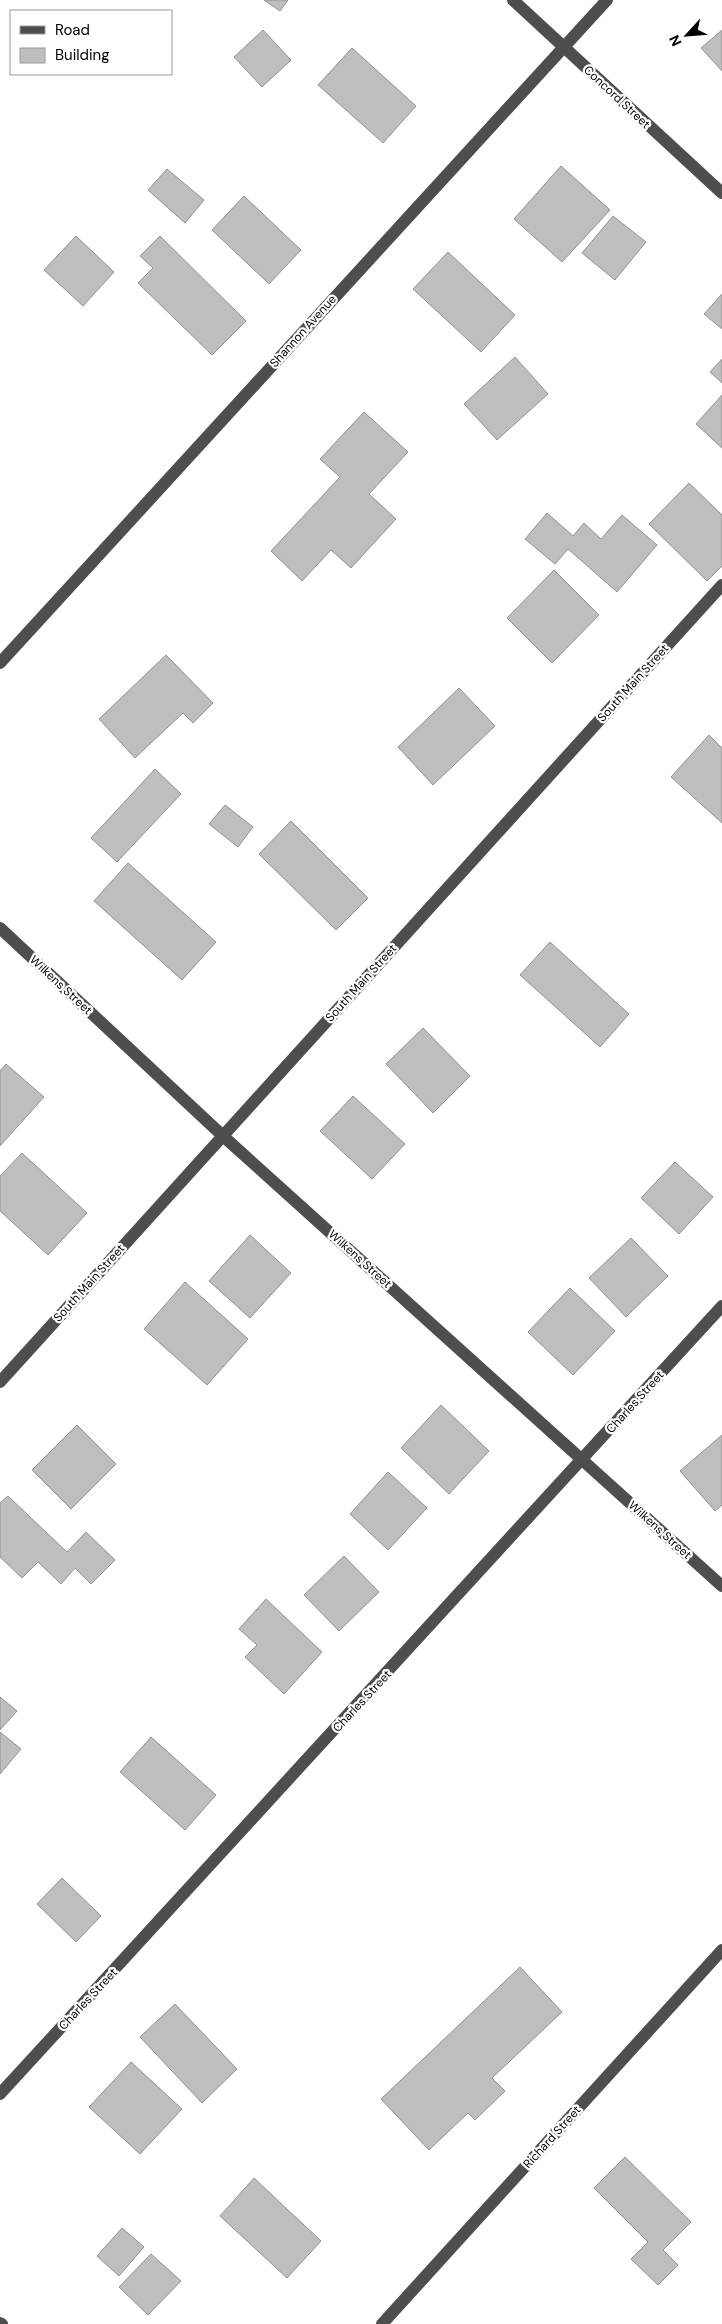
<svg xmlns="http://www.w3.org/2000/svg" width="722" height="2324" font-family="'DM Sans',sans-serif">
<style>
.building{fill:#bebebe;stroke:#929292}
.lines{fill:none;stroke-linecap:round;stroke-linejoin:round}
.minor{stroke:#4e4e4e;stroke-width:12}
.labels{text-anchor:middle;stroke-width:4.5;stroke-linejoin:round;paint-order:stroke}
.street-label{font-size:12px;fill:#000;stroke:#fff}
</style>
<rect width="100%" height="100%" fill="#fff"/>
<g class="building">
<path d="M264,0H288L280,11Z"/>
<path d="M263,30L291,60L262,87L234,57Z"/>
<path d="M722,30V71L701,48Z"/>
<path d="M352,48L416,106L383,143L318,85Z"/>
<path d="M561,166L610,210L562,262L514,219Z"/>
<path d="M167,169L204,200L185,223L148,190Z"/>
<path d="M244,196L301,250L269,284L212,230Z"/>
<path d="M613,216L646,242L615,280L582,253Z"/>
<path d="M76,236L114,272L83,306L44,270Z"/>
<path d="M160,236L246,321L212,355L138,283L153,268L140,256Z"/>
<path d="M448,252L515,315L481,352L413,289Z"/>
<path d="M722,294V329L704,314Z"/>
<path d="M515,357L548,394L497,440L464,404Z"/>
<path d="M722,359V383L710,372Z"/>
<path d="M722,395V448L696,424Z"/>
<path d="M364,412L408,452L369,494L396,519L351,568L331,550L302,581L271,551L340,477L320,459Z"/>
<path d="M689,483L722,515V566L707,581L649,524Z"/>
<path d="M547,513L573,536L584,523L601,539L622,515L657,545L617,592L568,549L555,564L525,539Z"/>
<path d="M554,570L599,615L552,663L507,618Z"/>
<path d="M166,655L213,703L193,723L183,713L135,758L99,719Z"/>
<path d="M459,688L495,726L433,785L398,747Z"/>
<path d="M709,735L722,748V823L671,777Z"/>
<path d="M155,769L181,794L117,862L91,838Z"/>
<path d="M225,805L253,827L238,847L209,824Z"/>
<path d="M291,821L368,898L336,930L259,854Z"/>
<path d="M128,863L216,942L182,980L94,901Z"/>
<path d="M550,942L629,1014L600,1047L520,975Z"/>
<path d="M423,1028L470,1076L433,1113L386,1064Z"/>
<path d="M6,1064L44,1097L0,1146V1071Z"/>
<path d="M353,1096L405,1144L372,1179L320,1131Z"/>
<path d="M22,1153L87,1213L48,1255L0,1211V1176Z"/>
<path d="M675,1162L713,1197L679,1234L641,1198Z"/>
<path d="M250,1235L291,1273L250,1318L209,1281Z"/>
<path d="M631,1238L668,1276L626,1317L589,1278Z"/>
<path d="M185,1282L248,1339L207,1385L144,1329Z"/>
<path d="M570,1288L615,1331L573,1375L528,1332Z"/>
<path d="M441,1405L489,1451L449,1494L401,1448Z"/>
<path d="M77,1425L116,1464L71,1509L32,1470Z"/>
<path d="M722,1435V1505L715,1511L680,1471Z"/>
<path d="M388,1472L427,1508L388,1550L350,1514Z"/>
<path d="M8,1496L67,1552L86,1532L115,1560L91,1584L75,1568L61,1584L38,1562L22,1578L0,1557V1503Z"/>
<path d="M344,1556L379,1592L339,1631L304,1595Z"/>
<path d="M266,1599L322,1652L284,1694L245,1657L257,1645L239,1629Z"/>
<path d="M0,1697L17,1711L0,1730Z"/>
<path d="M0,1732L21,1749L0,1774Z"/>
<path d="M151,1737L216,1795L185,1830L120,1772Z"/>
<path d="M62,1878L101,1916L76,1942L37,1904Z"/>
<path d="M520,1967L562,2012L492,2078L505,2091L475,2120L468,2113L429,2150L381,2099Z"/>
<path d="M175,2004L237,2069L202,2103L140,2037Z"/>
<path d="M131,2062L182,2109L140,2154L89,2107Z"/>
<path d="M625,2157L691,2222L663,2250L678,2265L658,2285L631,2259L648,2242L594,2188Z"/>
<path d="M254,2178L321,2241L287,2278L220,2216Z"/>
<path d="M122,2228L144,2247L119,2276L97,2256Z"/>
<path d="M151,2254L181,2281L148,2315L119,2287Z"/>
</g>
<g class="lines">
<g class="minor">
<path d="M513,0L722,193"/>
<path d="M0,663L607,0"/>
<path d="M0,928L223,1136L722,1586"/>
<path d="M0,1382L722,585"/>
<path d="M0,2094L722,1306"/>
<path d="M0,2323L2,2324"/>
<path d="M382,2324L722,1950"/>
</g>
</g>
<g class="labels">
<g class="street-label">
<text transform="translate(617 97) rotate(43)" y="4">Concord Street</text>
<text transform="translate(303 331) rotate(-48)" y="4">Shannon Avenue</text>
<text transform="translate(633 683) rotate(-48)" y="4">South Main Street</text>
<text transform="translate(361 983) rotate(-48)" y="4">South Main Street</text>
<text transform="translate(61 985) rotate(43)" y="4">Wilkens Street</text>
<text transform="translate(360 1259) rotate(42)" y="4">Wilkens Street</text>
<text transform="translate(89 1283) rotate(-48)" y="4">South Main Street</text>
<text transform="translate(635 1402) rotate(-48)" y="4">Charles Street</text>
<text transform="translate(660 1530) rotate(42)" y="4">Wilkens Street</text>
<text transform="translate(362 1701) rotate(-47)" y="4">Charles Street</text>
<text transform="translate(88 1999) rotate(-47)" y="4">Charles Street</text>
<text transform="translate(552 2137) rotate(-48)" y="4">Richard Street</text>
</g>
</g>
<rect x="10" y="10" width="162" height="65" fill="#ffffff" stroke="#999999"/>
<rect x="20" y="26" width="25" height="8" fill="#4e4e4e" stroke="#999999"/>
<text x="55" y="35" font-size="15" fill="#000000">Road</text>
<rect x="20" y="48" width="25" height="15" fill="#bebebe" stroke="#999999"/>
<text x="55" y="60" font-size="15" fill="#000000">Building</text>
<g transform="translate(687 35) rotate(244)" stroke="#ffffff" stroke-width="4" paint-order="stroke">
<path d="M0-4L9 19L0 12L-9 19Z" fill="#000000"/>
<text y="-8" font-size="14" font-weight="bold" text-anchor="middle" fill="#000000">N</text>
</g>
</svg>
